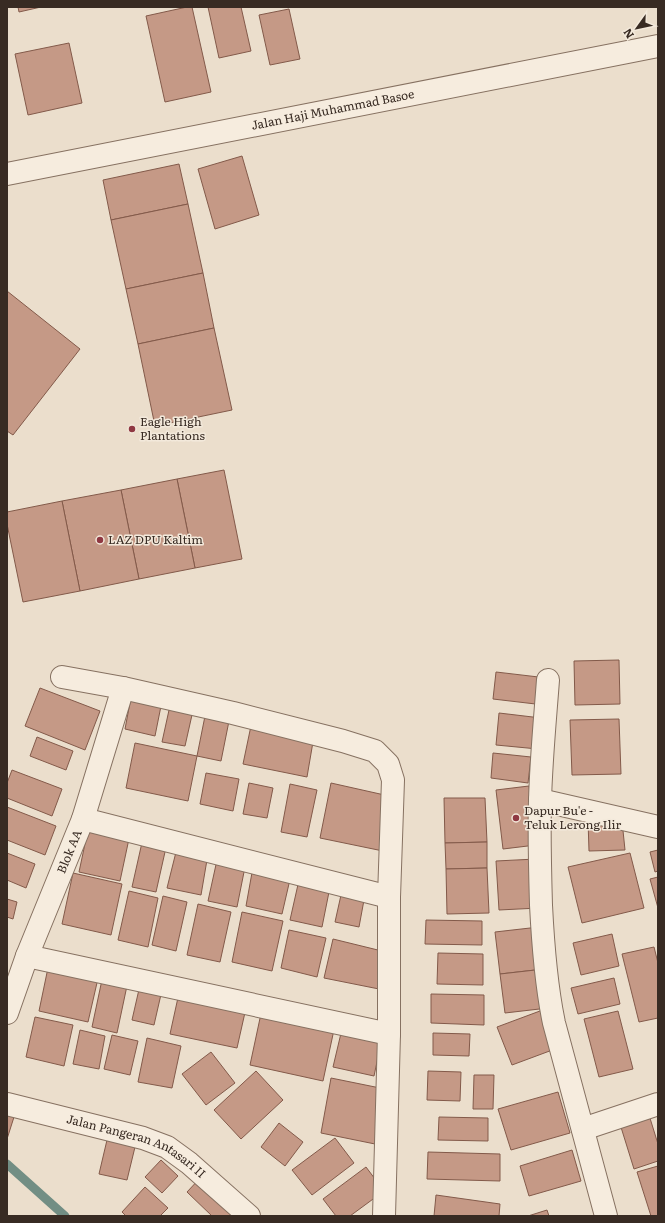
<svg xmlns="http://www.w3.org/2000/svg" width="665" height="1223" font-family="Literata,serif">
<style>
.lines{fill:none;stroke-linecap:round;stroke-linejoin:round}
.stream{stroke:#728e84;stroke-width:9}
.building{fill:#c59986;stroke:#835a4a}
.minor-casing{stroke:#867161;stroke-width:24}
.minor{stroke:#f6ecde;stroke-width:22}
.poi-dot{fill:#8f3842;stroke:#f3e9db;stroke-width:1.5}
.labels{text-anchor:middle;stroke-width:3;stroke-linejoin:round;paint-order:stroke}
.street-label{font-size:12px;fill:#382b23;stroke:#f3e9db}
.poi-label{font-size:12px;fill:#382b23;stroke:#f3e9db;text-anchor:start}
</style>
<rect width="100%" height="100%" fill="#ebdecc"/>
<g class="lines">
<path class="stream" d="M7,1164L65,1216"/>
</g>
<g class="building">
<path d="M18,7H41L19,12Z"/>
<path d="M187,7H192L211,92L165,102L146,16Z"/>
<path d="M208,7H241L251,51L219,58Z"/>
<path d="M289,9L300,59L270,65L259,15Z"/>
<path d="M69,43L82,103L28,115L15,54Z"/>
<path d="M242,156L259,215L215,229L198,169Z"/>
<path d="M179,164L188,204L111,220L103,180Z"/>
<path d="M188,204L203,273L126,289L111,220Z"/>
<path d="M203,273L214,328L138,344L126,289Z"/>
<path d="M7,291L80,349L13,435L7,431Z"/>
<path d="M214,328L232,410L155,426L138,344Z"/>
<path d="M224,470L242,559L195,568L177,479Z"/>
<path d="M177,479L195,568L139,579L121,490Z"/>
<path d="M121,490L139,579L80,591L62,501Z"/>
<path d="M62,501L80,591L23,602L7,524V512Z"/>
<path d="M619,660L620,704L575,705L574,661Z"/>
<path d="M496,672L547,678L544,705L493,699Z"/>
<path d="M40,688L100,711L85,750L25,726Z"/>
<path d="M132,692L162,701L155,736L125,729Z"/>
<path d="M171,701L194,706L185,746L162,742Z"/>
<path d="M206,711L230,716L221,761L197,756Z"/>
<path d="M499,713L541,718L538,749L496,745Z"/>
<path d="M619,719L621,774L572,775L570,720Z"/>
<path d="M252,721L314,736L307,777L243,764Z"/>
<path d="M37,737L73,751L66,770L30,756Z"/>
<path d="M135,743L197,756L188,801L126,788Z"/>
<path d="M493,753L531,757L528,783L491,778Z"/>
<path d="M12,770L62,789L52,816L7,798V783Z"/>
<path d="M206,773L239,779L233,811L200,804Z"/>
<path d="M249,783L273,788L267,818L243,814Z"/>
<path d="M331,783L389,796L383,851L320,838Z"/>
<path d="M290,784L317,790L307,837L281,832Z"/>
<path d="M529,786L536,845L503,849L496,790Z"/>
<path d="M444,798H485L487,842L445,843Z"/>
<path d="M7,807L56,826L45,855L7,840Z"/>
<path d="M588,820L622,821L625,850L589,851Z"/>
<path d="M89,825L130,834L120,881L79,872Z"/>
<path d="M143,838L167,843L156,892L132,887Z"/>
<path d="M487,842V868L446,869L445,843Z"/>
<path d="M177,848L208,854L201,895L167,888Z"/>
<path d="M658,850V871L655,872L650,852Z"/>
<path d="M7,853L35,864L26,888L7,880Z"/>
<path d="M630,853L644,908L582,923L568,867Z"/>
<path d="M536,859L539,908L499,910L496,861Z"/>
<path d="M217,860L245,867L237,907L208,901Z"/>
<path d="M253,867L291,875L282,914L246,906Z"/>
<path d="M487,868L489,913L447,914L446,869Z"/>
<path d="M73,873L122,884L111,935L62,924Z"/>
<path d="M658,877V908L650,879Z"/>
<path d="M299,880L330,887L322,927L290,920Z"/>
<path d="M129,891L158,898L148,947L118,940Z"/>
<path d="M341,895L364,900L359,927L335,922Z"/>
<path d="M163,896L187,902L176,951L152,945Z"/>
<path d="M7,899L17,902L13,919L7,917Z"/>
<path d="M198,904L231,912L220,962L187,955Z"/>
<path d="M242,912L283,921L272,971L232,962Z"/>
<path d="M426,920L482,921V945L425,944Z"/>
<path d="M539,927L544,969L500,974L495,932Z"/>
<path d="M289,930L326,938L317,977L281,968Z"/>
<path d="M612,934L619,966L581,975L573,943Z"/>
<path d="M333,939L386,952L384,990L324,978Z"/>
<path d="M654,947L658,963V1018L639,1022L622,954Z"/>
<path d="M438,953L483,954V985L437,984Z"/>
<path d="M49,963L99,974L88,1022L39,1011Z"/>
<path d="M544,969L548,1008L505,1013L500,974Z"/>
<path d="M103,975L128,981L117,1033L92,1027Z"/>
<path d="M614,978L620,1004L578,1014L571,988Z"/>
<path d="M140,985L162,990L154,1025L132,1020Z"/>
<path d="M179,993L246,1008L237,1048L170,1034Z"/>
<path d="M431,994L484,995V1025L431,1023Z"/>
<path d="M548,1008L555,1049L512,1065L497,1027Z"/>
<path d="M262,1009L335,1025L323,1081L250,1065Z"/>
<path d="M618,1011L633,1069L599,1077L584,1019Z"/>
<path d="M35,1017L73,1025L64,1066L26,1057Z"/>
<path d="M342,1029L382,1038L374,1076L333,1067Z"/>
<path d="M80,1030L105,1036L99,1069L73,1064Z"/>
<path d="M433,1033L470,1034L469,1056L433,1055Z"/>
<path d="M112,1035L138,1041L130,1075L104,1069Z"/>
<path d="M147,1038L181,1046L172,1088L138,1082Z"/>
<path d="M211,1052L235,1083L206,1105L182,1074Z"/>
<path d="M256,1071L283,1100L241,1139L214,1110Z"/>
<path d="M428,1071L461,1072L460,1101L427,1100Z"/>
<path d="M474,1075H494L493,1109H473Z"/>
<path d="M331,1078L385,1089L375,1144L321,1133Z"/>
<path d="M558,1092L570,1133L511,1150L498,1109Z"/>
<path d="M7,1114L14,1117L7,1139Z"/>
<path d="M649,1115L658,1144V1161L634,1169L620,1124Z"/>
<path d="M439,1117L488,1118V1141L438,1140Z"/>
<path d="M279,1123L303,1142L285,1166L261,1147Z"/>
<path d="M335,1138L354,1163L312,1195L292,1170Z"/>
<path d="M107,1140L135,1147L127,1180L99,1174Z"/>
<path d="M572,1150L581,1181L529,1196L520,1166Z"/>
<path d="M428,1152L500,1154V1181L427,1179Z"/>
<path d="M161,1160L178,1176L162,1193L145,1177Z"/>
<path d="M658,1166V1216H651L637,1172Z"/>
<path d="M366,1167L384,1191L350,1216H336L323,1199Z"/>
<path d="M202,1176L245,1216H212L187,1192Z"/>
<path d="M145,1187L168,1208L160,1216H126L122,1212Z"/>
<path d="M436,1195L500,1204L499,1216H434Z"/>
<path d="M547,1210L549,1216H528Z"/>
</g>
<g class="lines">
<g class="minor-casing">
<g id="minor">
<path id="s1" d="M7,174L658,46"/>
<path d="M62,677L123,688L233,713L343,741L375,751L388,764L393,780L389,897V1034L384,1216"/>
<path d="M548,680C545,720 541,761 540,801C539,836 540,871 541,905C543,945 546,985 554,1023L606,1216"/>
<path d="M540,800L658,827"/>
<path d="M83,819L389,897"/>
<path d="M27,956L389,1034"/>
<path id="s2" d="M7,1013L27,956L83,819L123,688"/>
<path id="s3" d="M7,1104L143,1138L167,1147L189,1163L249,1216"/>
<path d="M583,1129L658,1104"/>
</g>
</g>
<use href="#minor" class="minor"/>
</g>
<g class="poi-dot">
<circle cx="132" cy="429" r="4"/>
<circle cx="100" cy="540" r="4"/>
<circle cx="516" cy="818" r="4"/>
</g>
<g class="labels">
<g class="street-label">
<text dy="4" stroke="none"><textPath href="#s1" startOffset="332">Jalan Haji Muhammad Basoe</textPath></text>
<text dy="4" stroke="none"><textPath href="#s2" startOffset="173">Blok AA</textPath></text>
<text dy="4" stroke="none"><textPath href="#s3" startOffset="137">Jalan Pangeran Antasari II</textPath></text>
</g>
<g class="poi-label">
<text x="140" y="426">Eagle High<tspan x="140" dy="14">Plantations</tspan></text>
<text x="108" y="544">LAZ DPU Kaltim</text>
<text x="524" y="815">Dapur Bu'e -<tspan x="524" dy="14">Teluk Lerong Ilir</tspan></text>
</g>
</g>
<rect width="665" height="1223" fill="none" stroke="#382b23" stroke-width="16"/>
<g transform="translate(637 28) rotate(237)" stroke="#f3e9db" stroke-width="3" paint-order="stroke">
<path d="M0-3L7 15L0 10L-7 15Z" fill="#382b23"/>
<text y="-6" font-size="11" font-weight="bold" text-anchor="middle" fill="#382b23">N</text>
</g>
</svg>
